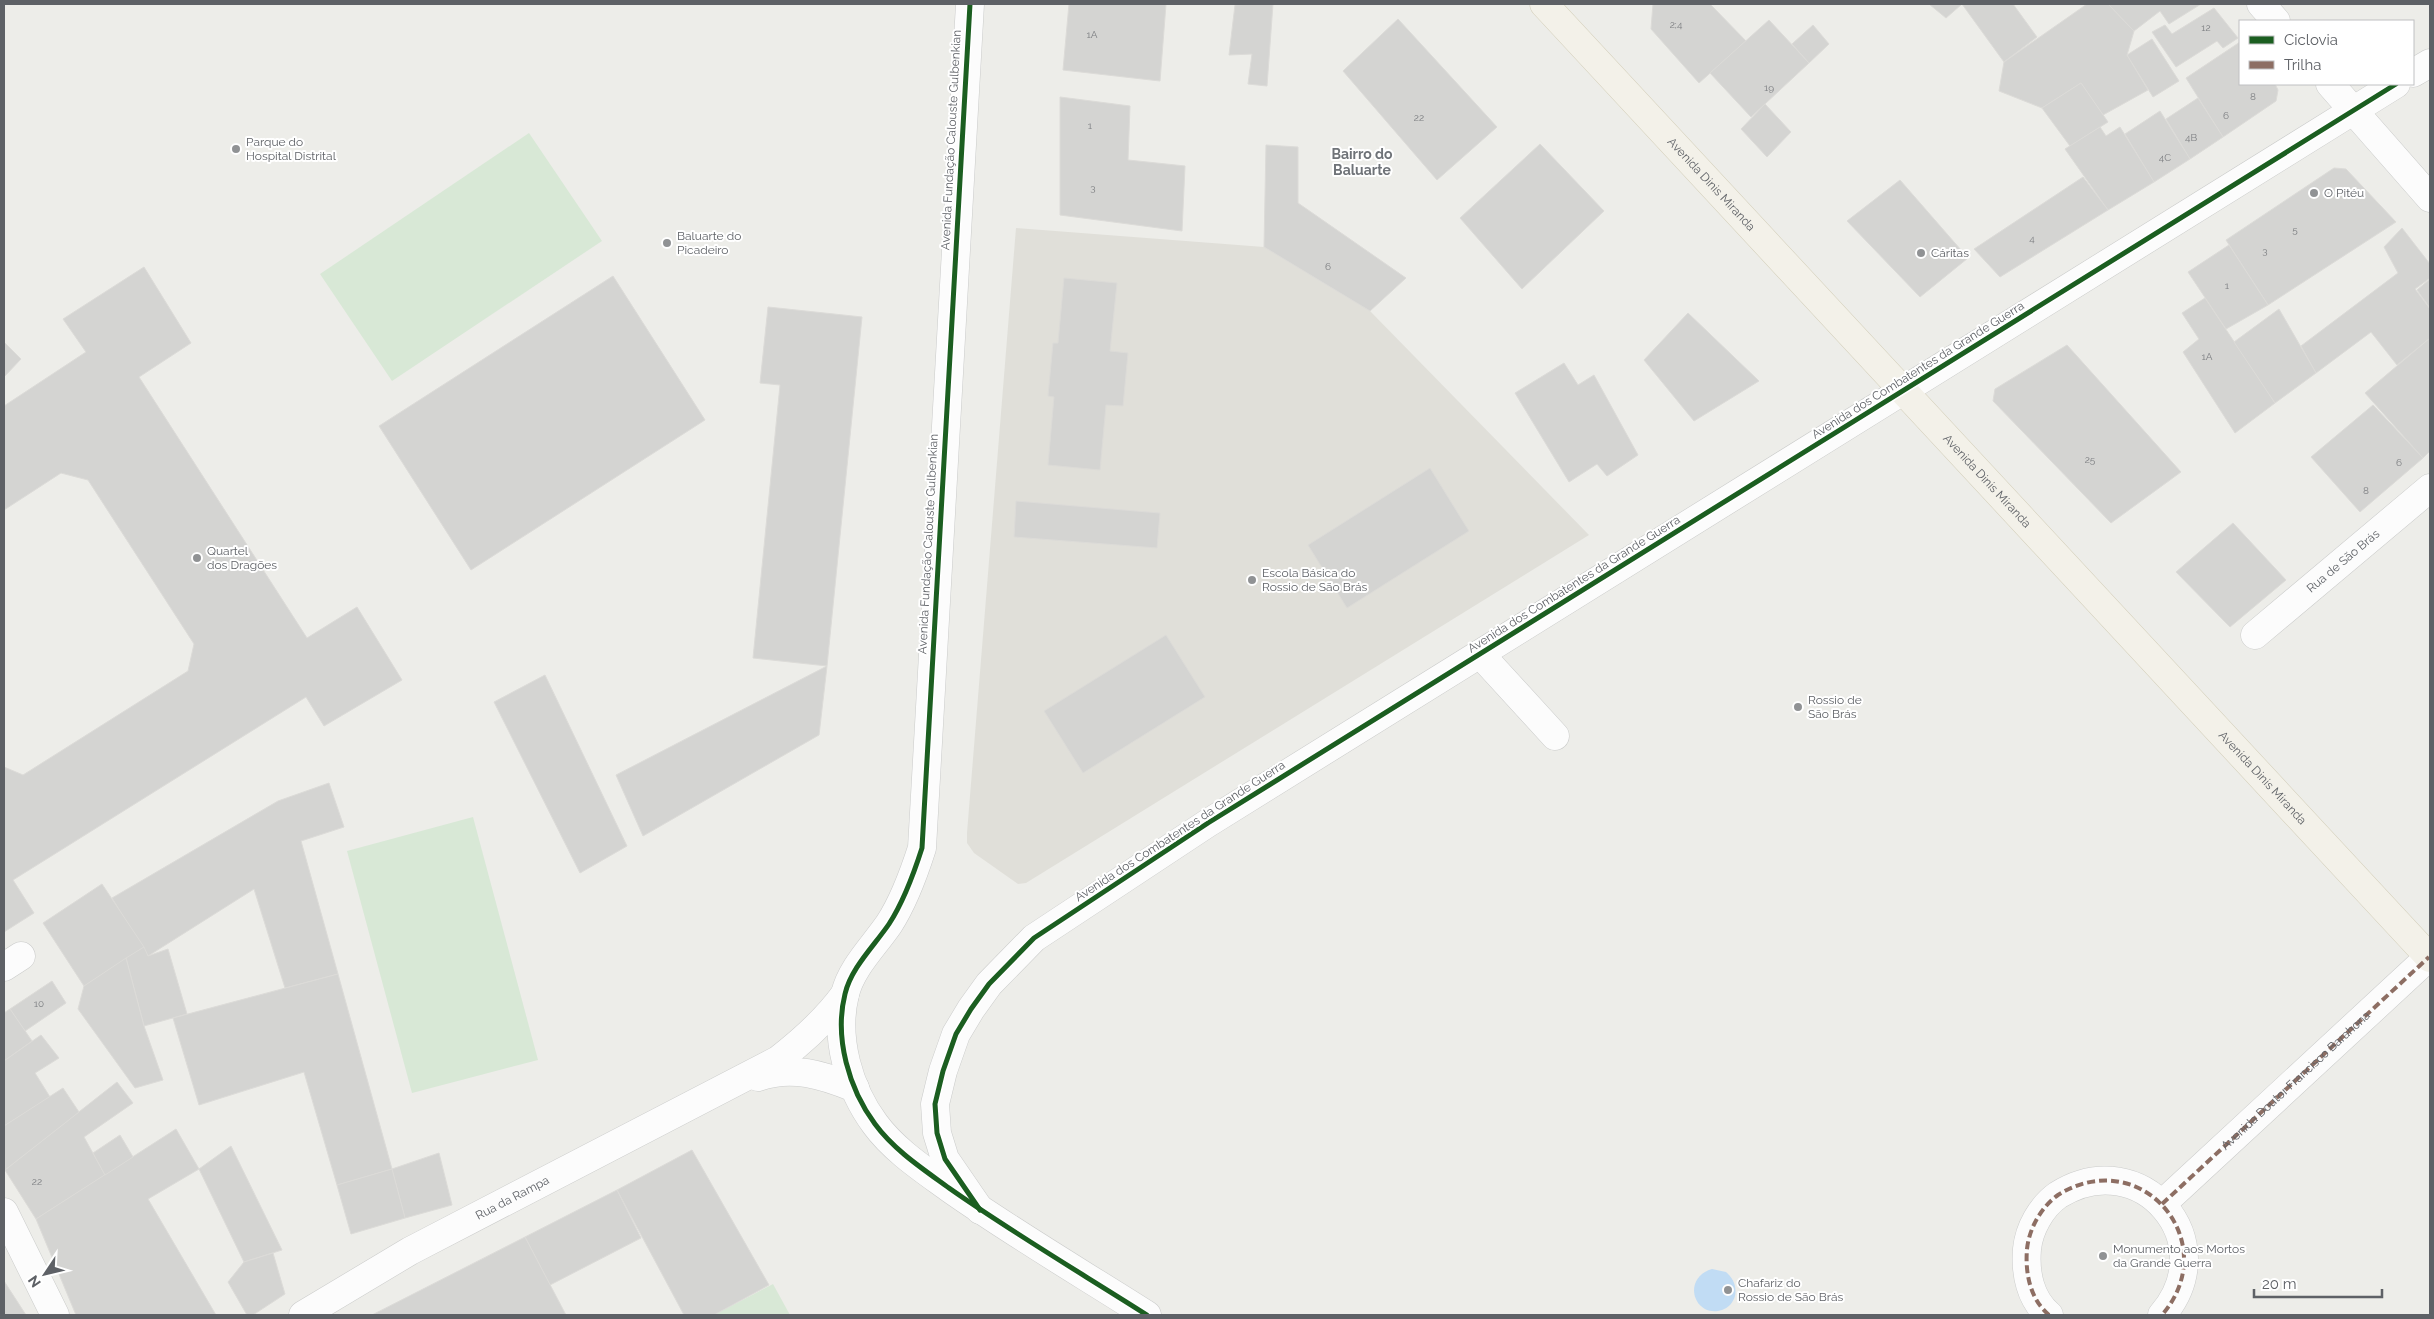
<svg xmlns="http://www.w3.org/2000/svg" width="2434" height="1319" font-family="Raleway,sans-serif">
<style>
.education{fill:#e0dfd9}
.green{fill:#d8e8d6}
.water{fill:#c1dcf4}
.building{fill:#d4d4d2;stroke:#dcdbd8}
.lines{fill:none;stroke-linecap:round;stroke-linejoin:round}
.minor-casing{stroke:#cacbca;stroke-width:29}
.major-casing{stroke:#d3ceb9;stroke-width:29}
.minor{stroke:#fcfcfc;stroke-width:28}
.major{stroke:#f3f1e9;stroke-width:28}
.quiet{stroke:#8d6e63;stroke-width:4;stroke-dasharray:8 4;stroke-linecap:butt}
.cycleway-casing{stroke:#fff;stroke-width:8}
.cycleway{stroke:#1b5e20;stroke-width:5}
.poi-dot{fill:#909294;stroke:#fff;stroke-width:2}
.labels{text-anchor:middle;stroke-width:4;stroke-linejoin:round;paint-order:stroke}
.number-label{font-size:10px;fill:#7d7f82}
.street-label{font-size:12px;fill:#5e6166;stroke:#fff}
.poi-label{font-size:12px;fill:#5e6166;stroke:#fff;text-anchor:start}
.neighbourhood-label{font-size:14px;font-weight:bold;fill:#6f7378;stroke:#fff}
</style>
<rect width="100%" height="100%" fill="#edede9"/>
<path class="education" d="M1016,228L1264,247L1370,311L1589,535L1026,883L1018,884L974,853L967,843V833Z"/>
<g class="green">
<path d="M529,133L602,241L392,381L320,274Z"/>
<path d="M473,817L538,1060L412,1093L347,851Z"/>
<path d="M773,1284L790,1315H714Z"/>
</g>
<path class="water" d="M1712,1269L1726,1272C1733,1278 1737,1286 1735,1296C1733,1303 1728,1308 1722,1310C1694,1319 1681,1278 1712,1269Z"/>
<g class="building">
<path d="M1069,4H1166L1160,81L1063,70Z"/>
<path d="M1254,4H1273L1267,86L1248,84L1252,54L1229,55L1235,5Z"/>
<path d="M1653,4H1710L1746,41L1699,83L1651,29Z"/>
<path d="M1929,4H1962L1946,18Z"/>
<path d="M1962,4H2013L2037,37L2004,62Z"/>
<path d="M2087,4H2108L2134,31L2127,55L2148,90L2103,115L2081,83L2042,108L1999,91L2004,62Z"/>
<path d="M2108,4H2201L2169,24L2160,11L2134,31Z"/>
<path d="M2214,8L2238,38L2223,48L2217,41L2176,67L2152,32L2165,25L2172,34Z"/>
<path d="M1398,19L1497,127L1437,180L1343,71Z"/>
<path d="M1769,20L1809,63L1751,117L1710,73Z"/>
<path d="M1813,25L1829,44L1809,63L1792,44Z"/>
<path d="M2152,39L2179,81L2153,97L2127,55Z"/>
<path d="M2240,42V84H2275L2278,90L2276,101L2223,137L2186,78Z"/>
<path d="M2081,83L2108,122L2070,146L2042,108Z"/>
<path d="M1060,97L1130,106L1128,160L1185,166L1182,231L1060,215Z"/>
<path d="M2198,98L2223,137L2190,159L2166,119Z"/>
<path d="M1765,104L1791,132L1767,157L1741,129Z"/>
<path d="M2160,111L2190,159L2154,182L2125,134Z"/>
<path d="M2100,127L2106,136L2120,127L2154,182L2108,210L2065,149Z"/>
<path d="M1540,144L1604,211L1522,289L1460,218Z"/>
<path d="M1266,145L1298,147V203L1406,278L1370,311L1264,247Z"/>
<path d="M2334,168L2346,169L2396,222L2268,305L2226,240Z"/>
<path d="M2083,177L2108,210L2000,277L1974,249Z"/>
<path d="M1900,180L1968,258L1920,297L1847,221Z"/>
<path d="M2402,228L2430,264V278L2415,289L2430,309V338L2397,365L2371,332L2316,373L2301,346L2398,273L2384,247Z"/>
<path d="M2229,245L2268,305L2226,329L2188,272Z"/>
<path d="M144,267L191,343L139,377L307,638L357,607L402,680L324,726L306,697L13,880L34,913L4,932V767L23,775L188,671L194,644L88,480L61,473L4,510V406L86,352L63,319Z"/>
<path d="M613,276L705,420L471,570L379,426Z"/>
<path d="M1064,278L1117,283L1110,351L1128,353L1123,406L1106,405L1100,470L1048,465L1054,397L1048,396L1053,343H1058Z"/>
<path d="M2430,279V308L2417,290Z"/>
<path d="M2205,298L2275,403L2235,433L2183,352L2199,339L2182,313Z"/>
<path d="M768,307L862,317L827,666L753,658L780,385L760,383Z"/>
<path d="M2279,309L2316,373L2275,403L2234,342Z"/>
<path d="M1688,313L1759,381L1694,421L1644,360Z"/>
<path d="M2430,338V451L2423,458L2365,393Z"/>
<path d="M4,342L21,359L4,377Z"/>
<path d="M2067,345L2181,472L2111,523L1993,401L1995,389Z"/>
<path d="M1564,363L1578,385L1594,375L1638,455L1607,476L1597,464L1569,482L1515,393Z"/>
<path d="M2373,405L2423,458L2360,512L2311,457Z"/>
<path d="M1430,468L1469,531L1347,608L1308,545Z"/>
<path d="M1016,501L1160,513L1157,548L1014,537Z"/>
<path d="M2233,523L2286,580L2230,627L2176,572Z"/>
<path d="M1166,635L1205,697L1083,773L1044,711Z"/>
<path d="M827,666L819,735L643,836L616,775Z"/>
<path d="M545,675L627,846L580,873L494,702Z"/>
<path d="M329,783L344,827L301,841L338,974L285,988L254,889L148,956L112,898L278,801Z"/>
<path d="M102,884L144,947L84,986L43,923Z"/>
<path d="M144,947L148,956L168,949L187,1014L144,1026L126,958Z"/>
<path d="M126,958L144,1026L163,1080L135,1088L78,1009L84,986Z"/>
<path d="M338,974L392,1169L337,1185L304,1072L199,1105L173,1018Z"/>
<path d="M52,981L66,1003L25,1031L10,1009Z"/>
<path d="M10,1009L32,1041L4,1061V1013Z"/>
<path d="M41,1035L59,1058L35,1073L50,1097L4,1126V1061Z"/>
<path d="M117,1082L133,1103L84,1137L105,1175L36,1219L5,1170Z"/>
<path d="M63,1088L79,1112L5,1170L4,1126Z"/>
<path d="M176,1129L199,1169L148,1199L216,1315H76L36,1219Z"/>
<path d="M120,1135L133,1157L105,1175L93,1153Z"/>
<path d="M231,1146L282,1250L244,1262L199,1169Z"/>
<path d="M692,1150L769,1285L714,1315H684L617,1190Z"/>
<path d="M439,1153L452,1205L405,1218L392,1169Z"/>
<path d="M392,1169L405,1218L351,1234L337,1185Z"/>
<path d="M617,1190L641,1238L550,1285L525,1237Z"/>
<path d="M525,1237L566,1315H372Z"/>
<path d="M273,1253L285,1294L253,1315H247L228,1282L244,1262Z"/>
<path d="M4,1281L26,1315H4Z"/>
</g>
<g class="lines">
<g class="minor-casing">
<g id="minor">
<path d="M970,4L922,848C914,873 904,901 889,924C874,946 851,968 845,994C834,1038 849,1089 875,1124C894,1150 923,1169 949,1188C1013,1233 1081,1273 1147,1315"/>
<path d="M2261,4L2276,21"/>
<path d="M2413,73L2430,63"/>
<path d="M2330,84L2430,198"/>
<path id="s1" d="M2255,635L2430,488"/>
<path d="M1480,654L1555,736"/>
<path d="M4,967L21,956"/>
<path d="M758,1077C792,1065 823,1075 855,1088"/>
<path id="s2" d="M2162,1204L2430,956"/>
<path d="M980,1210L945,1159L937,1133L935,1104L943,1071L956,1034L971,1009L989,984L1034,938L1208,823L2396,84"/>
<path d="M4,1212L55,1315"/>
<path id="s3" d="M303,1315L410,1251L778,1060C804,1040 826,1020 845,994"/>
<path d="M2049,1315C2030,1299 2025,1273 2027,1249C2029,1229 2041,1207 2058,1195C2141,1143 2225,1242 2162,1315"/>
</g>
</g>
<g class="major-casing">
<g id="major">
<path id="s4" d="M1544,4L2430,958"/>
</g>
</g>
<use href="#minor" class="minor"/>
<use href="#major" class="major"/>
<g class="quiet">
<path d="M2162,1204L2429,957"/>
<path d="M2049,1315C2030,1299 2025,1273 2027,1249C2029,1229 2041,1207 2058,1195C2141,1143 2225,1242 2162,1315"/>
</g>
<g class="cycleway-casing">
<g id="cycleway">
<path d="M970,4L922,848C914,873 904,901 889,924C874,946 851,968 845,994C834,1038 849,1089 875,1124C894,1150 923,1169 949,1188C1013,1233 1081,1273 1147,1315"/>
<path d="M980,1210L945,1159L937,1133L935,1104L943,1071L956,1034L971,1009L989,984L1034,938L1208,823L2396,84"/>
</g>
</g>
<use href="#cycleway" class="cycleway"/>
</g>
<g class="poi-dot">
<circle cx="236" cy="149" r="5"/>
<circle cx="2314" cy="193" r="5"/>
<circle cx="667" cy="243" r="5"/>
<circle cx="1921" cy="253" r="5"/>
<circle cx="197" cy="558" r="5"/>
<circle cx="1252" cy="580" r="5"/>
<circle cx="1798" cy="707" r="5"/>
<circle cx="2103" cy="1256" r="5"/>
<circle cx="1728" cy="1290" r="5"/>
</g>
<g class="labels">
<g class="number-label">
<text x="1676" y="28">2;4</text>
<text x="2206" y="31">12</text>
<text x="1092" y="38">1A</text>
<text x="1769" y="91">19</text>
<text x="2253" y="100">8</text>
<text x="2226" y="119">6</text>
<text x="1419" y="121">22</text>
<text x="1090" y="129">1</text>
<text x="2191" y="141">4B</text>
<text x="2165" y="161">4C</text>
<text x="1093" y="191">3</text>
<text x="2295" y="233">5</text>
<text x="2032" y="242">4</text>
<text x="2265" y="254">3</text>
<text x="1328" y="270">6</text>
<text x="2227" y="289">1</text>
<text x="2207" y="360">1A</text>
<text x="2090" y="463">25</text>
<text x="2399" y="466">6</text>
<text x="2366" y="494">8</text>
<text x="39" y="1007">10</text>
<text x="37" y="1185">22</text>
</g>
<g class="street-label">
<text transform="translate(951 140) rotate(-87)" y="4">Avenida Fundação Calouste Gulbenkian</text>
<text dy="4" stroke="none"><textPath href="#s4" startOffset="246">Avenida Dinis Miranda</textPath></text>
<text transform="translate(1918 370) rotate(-32)" y="4">Avenida dos Combatentes da Grande Guerra</text>
<text dy="4" stroke="none"><textPath href="#s4" startOffset="651">Avenida Dinis Miranda</textPath></text>
<text transform="translate(928 544) rotate(-87)" y="4">Avenida Fundação Calouste Gulbenkian</text>
<text dy="4" stroke="none"><textPath href="#s1" startOffset="115">Rua de São Brás</textPath></text>
<text transform="translate(1574 584) rotate(-32)" y="4">Avenida dos Combatentes da Grande Guerra</text>
<text dy="4" stroke="none"><textPath href="#s4" startOffset="1056">Avenida Dinis Miranda</textPath></text>
<text transform="translate(1180 831) rotate(-33)" y="4">Avenida dos Combatentes da Grande Guerra</text>
<text dy="4" stroke="none"><textPath href="#s2" startOffset="182">Avenida Doutor Francisco Barahona</textPath></text>
<text dy="4" stroke="none"><textPath href="#s3" startOffset="240">Rua da Rampa</textPath></text>
</g>
<g class="poi-label">
<text x="246" y="146">Parque do<tspan x="246" dy="14">Hospital Distrital</tspan></text>
<text x="2324" y="197">O Pitéu</text>
<text x="677" y="240">Baluarte do<tspan x="677" dy="14">Picadeiro</tspan></text>
<text x="1931" y="257">Cáritas</text>
<text x="207" y="555">Quartel<tspan x="207" dy="14">dos Dragões</tspan></text>
<text x="1262" y="577">Escola Básica do<tspan x="1262" dy="14">Rossio de São Brás</tspan></text>
<text x="1808" y="704">Rossio de<tspan x="1808" dy="14">São Brás</tspan></text>
<text x="2113" y="1253">Monumento aos Mortos<tspan x="2113" dy="14">da Grande Guerra</tspan></text>
<text x="1738" y="1287">Chafariz do<tspan x="1738" dy="14">Rossio de São Brás</tspan></text>
</g>
<g class="neighbourhood-label">
<text x="1362" y="159">Bairro do<tspan x="1362" dy="16">Baluarte</tspan></text>
</g>
</g>
<rect width="2434" height="1319" fill="none" stroke="#5e6166" stroke-width="10"/>
<rect x="2239" y="20" width="175" height="65" fill="#ffffff" stroke="#bfc0c2"/>
<rect x="2249" y="36" width="25" height="8" fill="#1b5e20" stroke="#bfc0c2"/>
<text x="2284" y="45" font-size="15" fill="#5e6166">Ciclovia</text>
<rect x="2249" y="61" width="25" height="8" fill="#8d6e63" stroke="#bfc0c2"/>
<text x="2284" y="70" font-size="15" fill="#5e6166">Trilha</text>
<g transform="translate(45 1274) rotate(235)" stroke="#ffffff" stroke-width="4" paint-order="stroke">
<path d="M0-4L9 19L0 12L-9 19Z" fill="#5e6166"/>
<text y="-8" font-size="14" font-weight="bold" text-anchor="middle" fill="#5e6166">N</text>
</g>
<path d="M2254 1289v8h128v-8" fill="none" stroke="#5e6166" stroke-width="2.5"/>
<text x="2262" y="1289" font-size="15" fill="#5e6166" stroke="#ffffff" stroke-width="4" paint-order="stroke">20 m</text>
</svg>
